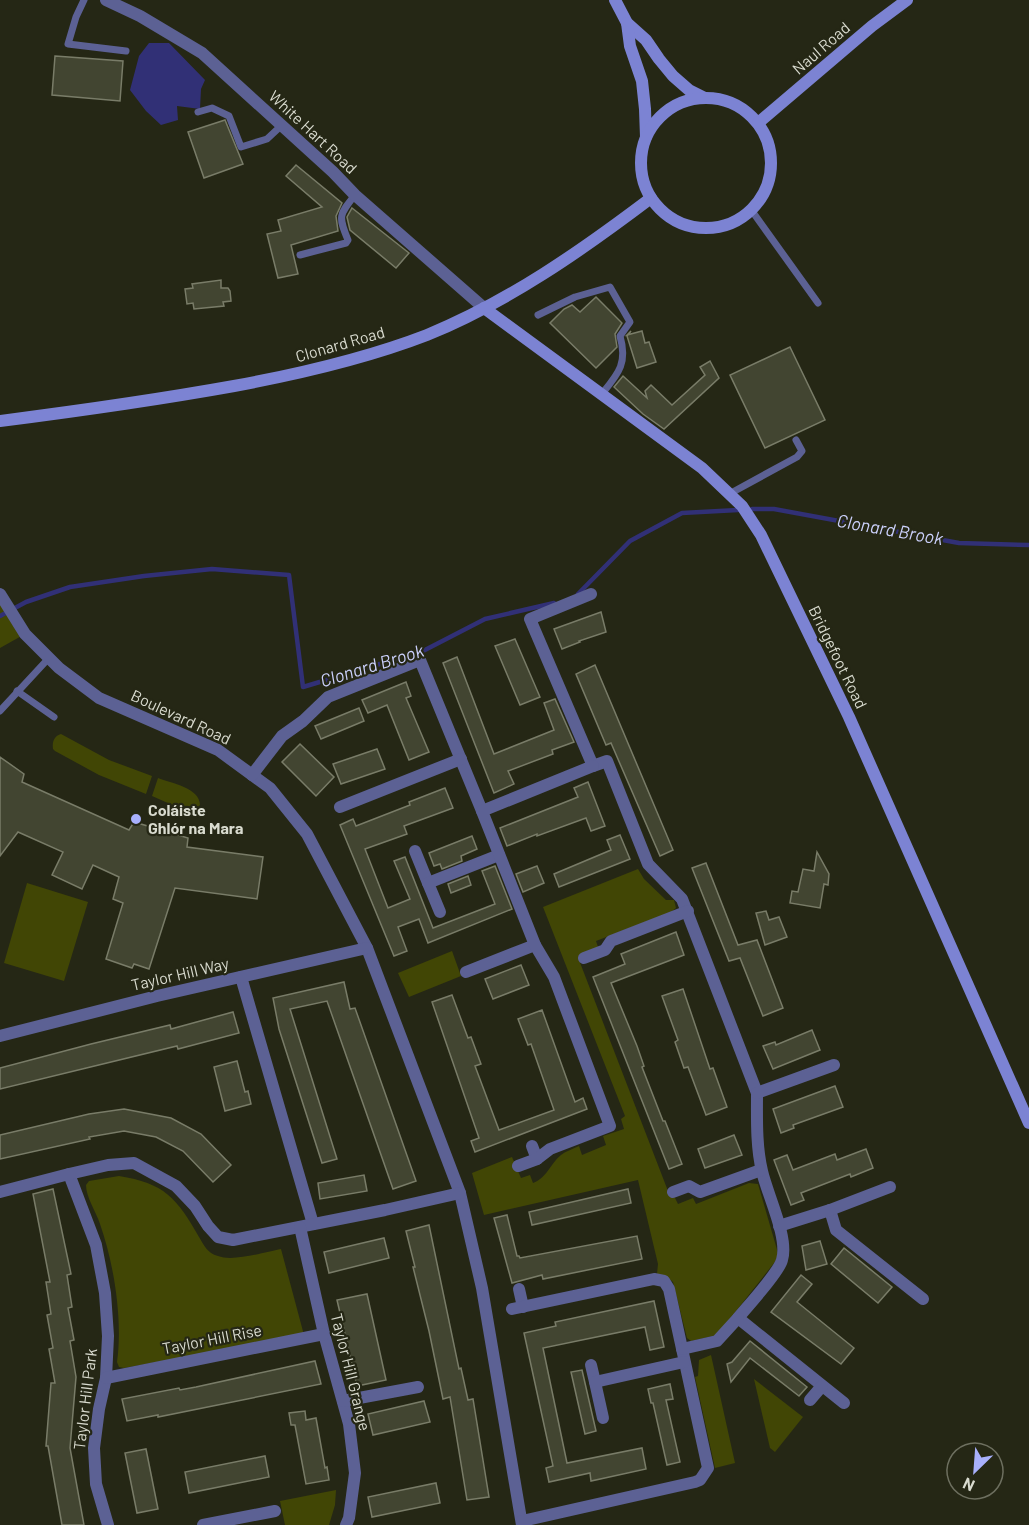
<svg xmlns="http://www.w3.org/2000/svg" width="1029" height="1525" font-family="Barlow,sans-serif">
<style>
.green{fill:#414605}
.water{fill:#313076}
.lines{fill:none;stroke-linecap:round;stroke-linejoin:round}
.stream{stroke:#313076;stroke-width:4.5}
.building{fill:#424531;stroke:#797c68;stroke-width:1.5}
.lane{stroke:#5c6194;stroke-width:7}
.street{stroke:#5c6194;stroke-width:12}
.secondary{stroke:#7c83d3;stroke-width:12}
.poi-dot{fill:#a8b0fc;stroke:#252715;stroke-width:2}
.labels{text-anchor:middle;stroke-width:4.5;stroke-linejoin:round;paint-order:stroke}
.street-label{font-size:16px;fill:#d9dbcf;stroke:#252715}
.poi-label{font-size:16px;font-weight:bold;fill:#d9dbcf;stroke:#252715;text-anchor:start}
.water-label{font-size:18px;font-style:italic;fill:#cbd0fb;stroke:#252715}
</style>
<rect width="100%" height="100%" fill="#252715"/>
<g class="green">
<path d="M0,594L25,634L0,648Z"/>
<path d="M61,734L109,760L152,776L146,794L99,775L55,751L53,749C52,742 54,736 61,734Z"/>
<path d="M158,778C171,783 200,788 200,805L195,810L186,811L152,796Z"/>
<path d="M638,869L644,879L666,900H674L676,908L671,912L596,941L598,947L579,960L668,1191L674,1196L678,1204L693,1198L696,1204L749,1183L758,1184L778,1253V1258L717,1335L691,1341L687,1338L673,1282L668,1278L657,1274L658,1264L638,1180L484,1215L472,1173L512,1157L521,1178L530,1175L533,1183C547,1178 550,1164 561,1155C566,1151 573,1149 579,1146L582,1155L606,1145L603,1136L624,1129L621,1119L625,1116L543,907Z"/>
<path d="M27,883L88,902L64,981L4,963Z"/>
<path d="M452,951L461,976L409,997L398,973Z"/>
<path d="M119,1176C164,1183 177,1198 199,1237C204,1245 207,1253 218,1256C233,1262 265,1252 281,1249L304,1335L124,1368L119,1367L117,1362C123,1320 114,1264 100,1224C96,1212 86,1197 86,1185L89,1181Z"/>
<path d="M711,1355L735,1463L715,1468L695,1377L698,1376L699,1360Z"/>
<path d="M754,1379L803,1417L775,1452L770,1448Z"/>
<path d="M336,1490L335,1505L329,1525H285L280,1501Z"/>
</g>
<path class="water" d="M149,43H169L205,80L201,89L200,109L177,106L178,120L161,125L146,111L130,90L139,56Z"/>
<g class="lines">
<g class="stream">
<path d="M752,509H774L959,543L1029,545"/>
<path d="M578,594L630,541L682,513L738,510"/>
<path d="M0,616L26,602L70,587L144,576L212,569L289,575L303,687L423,651L485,619L554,603"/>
</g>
</g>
<g class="building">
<path d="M55,56L123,61L120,101L52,95Z"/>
<path d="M225,120L243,164L204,178L188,132Z"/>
<path d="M296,165L342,203L336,216L338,231L291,245L298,274L278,278L267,234L281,231L278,220L322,207L286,176Z"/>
<path d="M352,208L409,253L396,268L350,230L347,217Z"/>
<path d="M221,280V288H228L230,291L231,301L223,302L224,306L194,309L193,303L187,304L185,289L193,288L192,284Z"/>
<path d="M596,297L622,323L615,334L617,347L596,368L550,323L564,309L572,305L580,312Z"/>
<path d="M631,331L627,335L642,331L645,343L649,342L656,362L637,368L627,336Z"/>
<path d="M790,347L825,420L765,448L730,375Z"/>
<path d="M710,361L719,378L664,429L643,414L614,387L623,376L647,398L645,391L651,385L672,405L705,375L700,367Z"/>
<path d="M601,612L606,632L579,641L580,642L562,649L554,629Z"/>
<path d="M515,639L540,697L520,705L495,646Z"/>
<path d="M457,657L494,754L554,730L544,703L555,699L574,742L552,750L553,754L508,771L514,784L494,793L443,663Z"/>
<path d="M595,665L673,850L660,856L611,743L606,745L576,674Z"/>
<path d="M406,682L411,696L406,698L429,752L409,760L387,705L368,713L362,700Z"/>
<path d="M359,708L364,721L321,739L315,726Z"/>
<path d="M300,744L334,777L316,796L282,762Z"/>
<path d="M377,749L385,769L341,784L333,764Z"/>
<path d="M0,757L24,774L22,782L129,830L134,822L188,838L187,847L263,857L257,899L175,888L149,969L134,964L132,968L106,959L123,903L113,899L119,877L93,865L82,889L52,875L63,852L18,832L0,856Z"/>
<path d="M588,782L605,826L591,831L586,818L537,836V834L507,846L500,828L578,797L574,788Z"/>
<path d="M445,788L453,808L404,826L407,834L365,849L388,908L410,899L394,861L405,857L433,928L495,904L482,871L495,866L512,909L428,943L419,919L398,927L407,951L394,956L340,825L353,819L356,826L410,805L409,802Z"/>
<path d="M620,835L630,859L559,887L554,874L611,850L607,840Z"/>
<path d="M472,836L477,849L461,856L462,861L442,869L440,864L434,866L429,853Z"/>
<path d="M817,852L829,874L828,885L824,884L820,908L790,903L792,891L798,892L803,869L814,871Z"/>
<path d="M706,863L738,945L757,940L783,1008L763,1016L740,958L729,961L692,868Z"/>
<path d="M537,866L544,883L523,892L516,874Z"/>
<path d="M468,876L471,885L451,893L448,884Z"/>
<path d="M766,911L769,920L779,917L787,937L765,945L756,913Z"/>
<path d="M676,932L684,955L611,983L637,1046L644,1066L642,1067L663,1121H665L682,1164L669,1169L593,977L625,964L621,954Z"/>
<path d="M521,965L529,985L493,999L485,979Z"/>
<path d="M344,982L350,1009L355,1008L416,1181L393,1189L327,1001L290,1009L337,1159L322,1163L279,1029L273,998Z"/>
<path d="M683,989L710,1069L713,1068L727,1107L706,1115L688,1067L684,1068L675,1042L678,1040L662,996Z"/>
<path d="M452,995L468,1038L471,1037L481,1064L475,1066L499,1130L554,1110L531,1044L528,1045L518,1019L542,1010L575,1102L583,1098L587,1109L475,1152L471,1141L479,1138L432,1002Z"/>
<path d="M233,1012L239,1033L178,1049L177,1046L0,1089V1068L91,1044L170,1025L171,1029Z"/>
<path d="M812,1030L820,1050L773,1069L763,1046L775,1042L776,1045Z"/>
<path d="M237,1061L245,1092L248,1091L251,1104L225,1111L214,1067Z"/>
<path d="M835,1086L843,1107L793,1125L794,1128L781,1133L773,1109Z"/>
<path d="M124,1109L171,1118L201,1134L231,1165L213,1182L183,1151L156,1137L124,1131L89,1137L90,1139L0,1159V1135L89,1114Z"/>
<path d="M734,1135L742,1155L705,1168L698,1149Z"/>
<path d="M866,1149L873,1168L851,1177L850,1174L801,1193L804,1200L791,1205L774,1160L787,1155L793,1170L835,1154L837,1160Z"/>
<path d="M364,1175L367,1191L320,1199L318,1183Z"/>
<path d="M53,1189L71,1274L67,1275L72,1307L68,1308L74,1340L70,1341L76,1377L70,1448L84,1525H62L48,1446H46L51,1383H55L49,1349L53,1348L47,1315L51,1314L46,1282H50L33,1194Z"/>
<path d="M628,1189L631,1203L532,1225L529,1212Z"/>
<path d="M507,1215L517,1256H519L520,1258L637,1236L642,1259L543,1279L542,1275L512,1283L494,1218Z"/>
<path d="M429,1225L459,1369L461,1368L468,1400L473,1399L489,1497L467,1500L450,1397L443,1399L429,1331L413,1267H415L406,1231Z"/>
<path d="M384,1238L389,1258L329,1273L324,1252Z"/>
<path d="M820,1241L827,1264L806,1270L802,1246Z"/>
<path d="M844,1248L892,1287L878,1303L831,1264Z"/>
<path d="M801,1275L812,1284L797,1302L854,1348L841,1364L771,1312Z"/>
<path d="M367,1294L386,1380L357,1386L337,1300Z"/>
<path d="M654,1301L664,1347L650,1350L645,1327L543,1348L567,1463L642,1448L646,1469L591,1481L590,1473L549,1482L546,1468L553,1466L524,1333L556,1326L555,1322Z"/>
<path d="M750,1341L807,1387L799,1396L750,1358L731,1382L727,1364L732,1362Z"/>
<path d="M315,1361L321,1384L158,1417V1415L127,1421L122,1399L179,1388L180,1390L196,1387Z"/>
<path d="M582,1370L596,1431L585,1434L571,1372Z"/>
<path d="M670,1384L673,1399L666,1400L680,1462L667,1465L653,1403H651L648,1389Z"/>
<path d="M424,1401L430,1422L373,1435L368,1414Z"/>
<path d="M305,1411L306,1420L316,1418L325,1468L327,1467L329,1480L306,1484L295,1425H291L289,1413Z"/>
<path d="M146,1449L158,1509L137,1513L125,1453Z"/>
<path d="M265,1456L269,1477L189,1493L185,1472Z"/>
<path d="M436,1483L440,1503L372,1517L368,1497Z"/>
</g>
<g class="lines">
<g class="lane">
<path d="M84,0L76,17L68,44L126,51"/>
<path d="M198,112L212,108L229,116L241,147L267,139L282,125"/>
<path d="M752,211L818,303"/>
<path d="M300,255L346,243L348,240C338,216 339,215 355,195"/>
<path d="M538,315L575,297L610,287L630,322L620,336C628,364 618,374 601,395"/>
<path d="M731,493L797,457L802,451L796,440"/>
<path d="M17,691L54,717"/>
<path d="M0,711L48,659"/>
</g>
<g class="street">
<path d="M106,0L140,16L202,53L333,172L355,195L484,308"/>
<path d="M0,594L25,634L59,668L99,698L218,750L270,788L307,834L367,948L460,1193L482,1288L522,1525"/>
<path d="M591,594L530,619L593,766L607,761L648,864L682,899L757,1093C757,1118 756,1146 762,1171C767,1194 789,1238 782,1260C779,1272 747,1307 738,1318L844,1403"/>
<path d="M252,775L282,736L303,721L328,697L420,660L482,811"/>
<path d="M340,807L461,759"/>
<path d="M415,851L428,883"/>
<path d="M440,912L428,883L499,855"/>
<path d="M584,958L605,950L611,941L688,911"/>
<path d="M466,972L535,945"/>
<path d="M241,977L313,1224"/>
<path d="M0,1036L157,996L367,948"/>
<path d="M757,1093L834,1065"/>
<path d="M532,1146L537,1159"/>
<path d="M518,1166L537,1159L550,1149L610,1126L554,977L535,945L482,811L593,766"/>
<path d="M69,1174L96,1245L105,1293L108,1336L106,1378L99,1409L94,1448L96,1484L108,1525"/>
<path d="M0,1192L69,1174L108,1165L134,1163L176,1186L195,1206L208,1226L218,1237L233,1240L385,1210L460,1193"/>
<path d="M673,1192L689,1186L700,1192L761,1170"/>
<path d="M830,1210L836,1230L923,1299"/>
<path d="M779,1226L830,1210L890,1187"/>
<path d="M300,1227L324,1334L349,1424L355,1473L349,1518L346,1525"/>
<path d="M519,1289L523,1307"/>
<path d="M512,1309L654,1279L664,1281L669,1289L708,1468L700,1480L695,1482L522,1521"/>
<path d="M682,1349L717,1341L738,1318"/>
<path d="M591,1365L595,1382"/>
<path d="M106,1378L324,1334"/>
<path d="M810,1400L822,1386"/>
<path d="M343,1401L418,1387"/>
<path d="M603,1418L595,1382L684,1362"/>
<path d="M203,1525L275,1511"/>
</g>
<g class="secondary">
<path d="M615,0L627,23L646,40L659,59L673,76L689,90L705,98"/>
<path d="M627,23L630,46L642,81L645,109L646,137"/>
<circle cx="706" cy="163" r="65"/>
<path d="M758,123L872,26L907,0"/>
<path d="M484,308L702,468L742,506L761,535L849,717L1029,1123"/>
<path d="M0,421C78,411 156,400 234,386C299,374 365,359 427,335C508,302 581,251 651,198"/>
</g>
</g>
<circle class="poi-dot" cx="136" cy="819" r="6"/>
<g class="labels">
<g class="street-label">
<text transform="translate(821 48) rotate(-41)" y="6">Naul Road</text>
<text transform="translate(313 132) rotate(43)" y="6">White Hart Road</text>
<text transform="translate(340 344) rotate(-16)" y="6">Clonard Road</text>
<text transform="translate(838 657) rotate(64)" y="6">Bridgefoot Road</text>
<text transform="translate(181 717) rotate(25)" y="6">Boulevard Road</text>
<text transform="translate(180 974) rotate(-13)" y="6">Taylor Hill Way</text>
<text transform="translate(212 1339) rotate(-11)" y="6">Taylor Hill Rise</text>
<text transform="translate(351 1372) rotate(76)" y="6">Taylor Hill Grange</text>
<text transform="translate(85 1399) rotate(-83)" y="6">Taylor Hill Park</text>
</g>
<g class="poi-label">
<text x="148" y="816">Coláiste<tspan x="148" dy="18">Ghlór na Mara</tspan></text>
</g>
<g class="water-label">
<text transform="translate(890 530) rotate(10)" y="6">Clonard Brook</text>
<text transform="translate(372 666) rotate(-17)" y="6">Clonard Brook</text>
</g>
</g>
<g transform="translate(975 1471) rotate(205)"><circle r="28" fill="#252715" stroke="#6d6f5f" stroke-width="1.5"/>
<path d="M0-4.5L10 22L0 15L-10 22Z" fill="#a8b0fc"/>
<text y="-9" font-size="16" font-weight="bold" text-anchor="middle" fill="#d9dbcf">N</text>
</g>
</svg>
